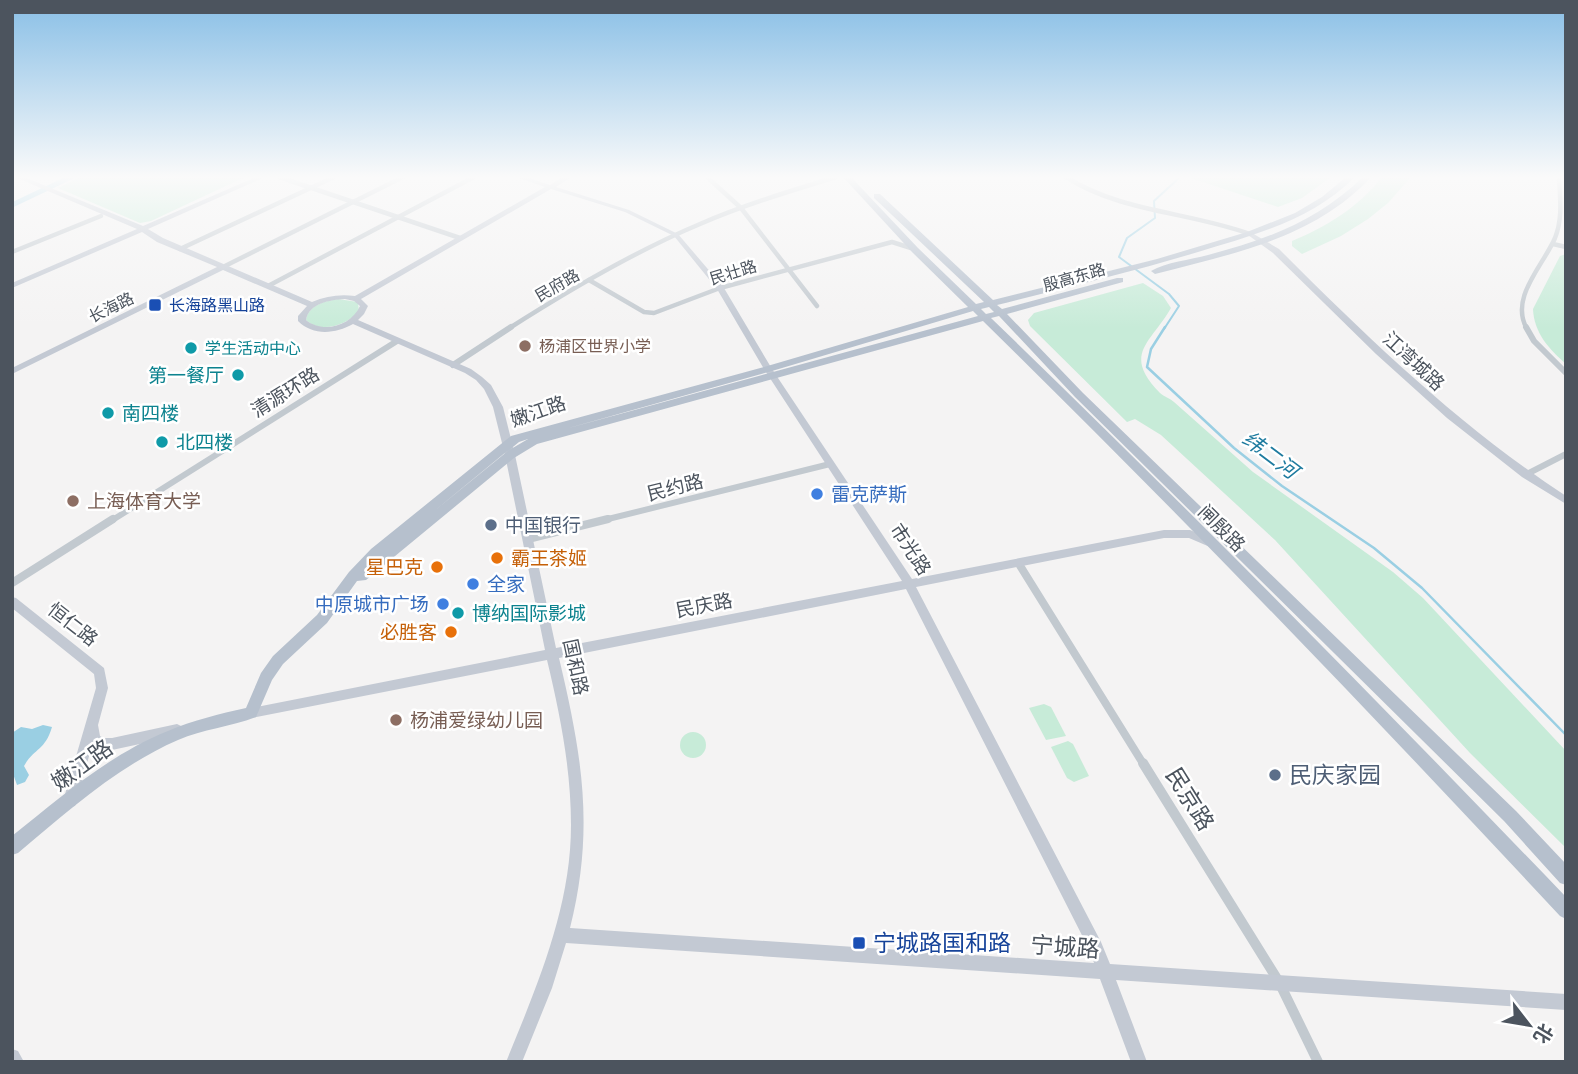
<svg xmlns="http://www.w3.org/2000/svg" width="1578" height="1074" font-family="'PT Sans Narrow','Noto Sans SC',sans-serif">
<style>
.green{fill:#c7ebd8}
.water{fill:#9acfe3}
.lines{fill:none;stroke-linecap:round;stroke-linejoin:round}
.stream-far1{stroke:#9acfe3;stroke-width:2}
.stream{stroke:#9acfe3;stroke-width:2.5}
.canal{stroke:#9acfe3;stroke-width:5}
.street-far3{stroke:#c2c9cf;stroke-width:4.5}
.street-far2{stroke:#c2c9cf;stroke-width:6}
.street-far1{stroke:#c2c9cf;stroke-width:8}
.street{stroke:#c2c9cf;stroke-width:10}
.secondary{fill:#c3c9d3;fill-rule:evenodd}
.primary{fill:#b6c0cd;fill-rule:evenodd}
.transit-dot{fill:#1a4fb4;stroke:#fff;stroke-width:2.5}
.education-dot{fill:#8d6e63;stroke:#fff;stroke-width:2.5}
.culture-dot{fill:#0f9aa8;stroke:#fff;stroke-width:2.5}
.shop-dot{fill:#3f7fe0;stroke:#fff;stroke-width:2.5}
.service-dot{fill:#5c6f8a;stroke:#fff;stroke-width:2.5}
.food-dot{fill:#e8710a;stroke:#fff;stroke-width:2.5}
.labels{text-anchor:middle;stroke-width:5;stroke-linejoin:round;paint-order:stroke}
.far-street-label{font-size:16px;fill:#4c545e;stroke:#fff}
.far-transit-label{font-size:16px;fill:#164399;stroke:#fff;text-anchor:start}
.far-education-label{font-size:16px;fill:#785e54;stroke:#fff;text-anchor:start}
.far-culture-label{font-size:16px;fill:#0d838f;stroke:#fff;text-anchor:start}
.street-label{font-size:19px;fill:#4c545e;stroke:#fff}
.culture-label{font-size:19px;fill:#0d838f;stroke:#fff;text-anchor:start}
.shop-label{font-size:19px;fill:#366cbe;stroke:#fff;text-anchor:start}
.education-label{font-size:19px;fill:#785e54;stroke:#fff;text-anchor:start}
.service-label{font-size:19px;fill:#4e5e75;stroke:#fff;text-anchor:start}
.food-label{font-size:19px;fill:#c56008;stroke:#fff;text-anchor:end}
.water-label{font-size:21px;font-style:italic;fill:#1e7b9f;stroke:#fff}
.near-street-label{font-size:23px;fill:#4c545e;stroke:#fff}
.near-service-label{font-size:23px;fill:#4e5e75;stroke:#fff;text-anchor:start}
.near-transit-label{font-size:23px;fill:#164399;stroke:#fff;text-anchor:start}
</style>
<rect width="100%" height="100%" fill="#f4f3f3"/>
<g class="green">
<path d="M80,177H245L151,221L140,223L58,188Z"/>
<path d="M1188,177H1331L1302,198L1278,207Z"/>
<path d="M1382,177H1411L1388,203L1368,219L1341,236L1302,254L1292,246V241C1326,227 1359,207 1382,177Z"/>
<path d="M1566,254V364C1549,349 1534,333 1533,309L1560,256Z"/>
<path d="M1143,283L1163,296L1171,308C1150,344 1122,354 1160,393C1164,397 1170,398 1174,402L1253,472L1393,572L1423,598L1566,751V848L1470,753L1275,540L1161,435L1135,419L1127,422L1030,326L1028,320L1034,313Z"/>
<path d="M338,299L358,302L359,312C345,325 322,334 306,320C308,305 325,301 338,299Z"/>
<path d="M1044,704L1051,707L1066,736L1046,740L1029,708Z"/>
<circle cx="693" cy="745" r="13"/>
<path d="M1068,741L1073,744L1089,776L1074,782L1067,778L1051,747Z"/>
</g>
<path class="water" d="M43,725L52,727C45,751 34,748 24,766L29,775L25,782L17,785L12,771V733L21,727L32,729Z"/>
<g class="lines">
<path class="stream-far1" d="M1164,329L1179,306L1169,294L1119,257L1127,238L1155,218L1154,201L1180,177"/>
<path class="stream" d="M1165,327L1151,349L1147,367L1234,448L1282,486L1374,548L1422,588L1566,735"/>
<path class="canal" d="M12,205L71,177"/>
<g class="street-far3">
<path d="M279,177L460,238"/>
<path d="M707,177L741,208L817,306"/>
<path d="M1066,177C1120,212 1190,212 1250,234"/>
<path d="M1553,244L1566,247"/>
<path d="M180,249L334,177"/>
<path d="M12,252L101,216"/>
<path d="M223,267L403,177"/>
<path d="M589,280L644,312L654,313L720,288L892,242L911,248"/>
<path d="M268,286L474,177"/>
<path d="M508,329C569,290 633,252 700,224C744,205 790,191 836,177"/>
<path d="M1527,329C1509,298 1543,266 1555,238C1563,218 1560,198 1559,177"/>
</g>
<g class="street-far2">
<path d="M1526,327L1534,341L1566,373"/>
<path d="M453,365L511,327"/>
<path d="M1527,474L1566,454"/>
<path d="M111,521L397,341"/>
<path d="M600,521L830,464"/>
</g>
<g class="street-far1">
<path d="M528,539L608,519"/>
<path d="M1019,564L1144,765"/>
<path d="M12,583L113,519"/>
</g>
<path class="street" d="M1143,763L1279,982L1318,1062"/>
<g class="secondary">
<path d="M15,177H24L143,226L256,177H265L148,229L163,238L312,302C326,296 340,294 355,296L545,187L516,177H526L550,185L563,177H571L556,187L629,210L678,234L724,288L772,369L912,579L1164,530H1190L1214,540L1215,543L1210,547L1189,538H1164L916,587L1101,942L1110,964L1566,994V1010L1116,980L1147,1062H1131L1100,979L566,943L552,988L522,1062H506C537,986 571,908 571,825C571,769 560,714 547,660L251,718L247,717L245,713L247,709L251,708L545,650L505,455L493,407L484,389L476,380L465,373L353,324C335,334 313,336 298,321V316L307,306L223,270L12,374V368L217,267L157,242L142,232L12,288V283L137,229ZM551,189L625,212L674,236L717,289L764,369L902,581L556,648L515,455L503,407L491,385L482,377L471,369L358,320L364,314L368,306L361,299ZM345,299L354,301L360,306C351,326 323,334 306,320C309,303 330,300 345,299ZM906,589L1090,951L1094,963L570,928C595,829 582,755 559,658Z"/>
<path d="M1248,233H1252L1279,249C1370,340 1458,425 1566,496V504L1522,477L1447,418L1376,354L1273,253L1248,235Z"/>
<path d="M12,597L16,598L104,668L108,688L98,725L100,736L103,738H112L177,724L181,726L183,730L181,734L177,736L112,750H101L92,745L77,801L75,806L70,807L65,806L63,801L96,688L94,674L12,608Z"/>
<path d="M12,1049L18,1051L24,1062H12Z"/>
</g>
<g class="primary">
<path d="M843,177H851L918,248L976,304L984,302L874,198V194H880L993,300L1157,259L1247,232L1295,213L1322,197L1346,177H1355C1312,220 1254,235 1198,252C1132,272 1064,288 997,305L1002,309L1117,278H1123V282L1007,314L1083,393L1516,811L1566,864V885L1560,883L1504,821L1075,397L999,316L991,318C1187,507 1378,701 1566,897V919L1560,916C1372,714 1180,514 983,321L537,444L514,458L366,580L357,581L327,623L283,664L272,680L256,717C230,727 203,729 178,740C118,766 68,811 18,853L12,855V836C61,797 110,754 168,731C194,720 219,714 246,708L261,673L273,656L317,615L349,572L371,549L511,436L764,367L968,307L912,252ZM989,307L994,312L986,314L981,309ZM973,311L978,316L565,429L772,371ZM528,439L506,452L433,512L519,442Z"/>
<path d="M1363,177H1371C1315,238 1232,254 1155,274L1151,271C1166,262 1190,260 1208,255C1268,239 1317,221 1363,177Z"/>
</g>
</g>
<linearGradient id="sky" x2="0" y2="1"><stop stop-color="#89bfe6"/><stop offset="0.54" stop-color="#fafafa"/><stop offset="1" stop-color="#fafafa" stop-opacity="0"/></linearGradient>
<rect width="1578" height="328" fill="url(#sky)"/>
<g class="transit-dot">
<rect x="148" y="298" width="14" height="14" rx="3.5"/>
<rect x="852" y="936" width="14" height="14" rx="3.5"/>
</g>
<g class="education-dot">
<circle cx="525" cy="346" r="7"/>
<circle cx="73" cy="501" r="7"/>
<circle cx="396" cy="720" r="7"/>
</g>
<g class="culture-dot">
<circle cx="191" cy="348" r="7"/>
<circle cx="238" cy="375" r="7"/>
<circle cx="108" cy="413" r="7"/>
<circle cx="162" cy="442" r="7"/>
<circle cx="458" cy="613" r="7"/>
</g>
<g class="shop-dot">
<circle cx="817" cy="494" r="7"/>
<circle cx="473" cy="584" r="7"/>
<circle cx="443" cy="604" r="7"/>
</g>
<g class="service-dot">
<circle cx="491" cy="525" r="7"/>
<circle cx="1275" cy="775" r="7"/>
</g>
<g class="food-dot">
<circle cx="497" cy="558" r="7"/>
<circle cx="437" cy="567" r="7"/>
<circle cx="451" cy="632" r="7"/>
</g>
<g class="labels">
<g class="far-street-label">
<text transform="translate(733 272) rotate(-17)" y="6">民壮路</text>
<text transform="translate(1074 277) rotate(-16)" y="6">殷高东路</text>
<text transform="translate(557 285) rotate(-30)" y="6">民府路</text>
<text transform="translate(111 307) rotate(-26)" y="6">长海路</text>
</g>
<g class="far-transit-label">
<text x="169" y="311">长海路黑山路</text>
</g>
<g class="far-education-label">
<text x="539" y="352">杨浦区世界小学</text>
</g>
<g class="far-culture-label">
<text x="205" y="354">学生活动中心</text>
</g>
<g class="street-label">
<text transform="translate(1414 361) rotate(43)" y="7">江湾城路</text>
<text transform="translate(285 392) rotate(-32)" y="7">清源环路</text>
<text transform="translate(538 411) rotate(-19)" y="7">嫩江路</text>
<text transform="translate(675 487) rotate(-14)" y="7">民约路</text>
<text transform="translate(1222 528) rotate(45)" y="7">闸殷路</text>
<text transform="translate(911 549) rotate(57)" y="7">市光路</text>
<text transform="translate(704 605) rotate(-11)" y="7">民庆路</text>
<text transform="translate(73 624) rotate(38)" y="7">恒仁路</text>
<text transform="translate(576 667) rotate(78)" y="7">国和路</text>
</g>
<g class="culture-label">
<text x="224" y="382" text-anchor="end">第一餐厅</text>
<text x="122" y="420">南四楼</text>
<text x="176" y="449">北四楼</text>
<text x="472" y="620">博纳国际影城</text>
</g>
<g class="shop-label">
<text x="831" y="501">雷克萨斯</text>
<text x="487" y="591">全家</text>
<text x="429" y="611" text-anchor="end">中原城市广场</text>
</g>
<g class="education-label">
<text x="87" y="508">上海体育大学</text>
<text x="410" y="727">杨浦爱绿幼儿园</text>
</g>
<g class="service-label">
<text x="505" y="532">中国银行</text>
</g>
<g class="food-label">
<text x="511" y="565" text-anchor="start">霸王茶姬</text>
<text x="423" y="574">星巴克</text>
<text x="437" y="639">必胜客</text>
</g>
<g class="water-label">
<text transform="translate(1270 455) rotate(37)" y="7">纬二河</text>
</g>
<g class="near-street-label">
<text transform="translate(82 765) rotate(-36)" y="8">嫩江路</text>
<text transform="translate(1190 799) rotate(58)" y="8">民京路</text>
<text transform="translate(1065 947) rotate(4)" y="8">宁城路</text>
</g>
<g class="near-service-label">
<text x="1289" y="783">民庆家园</text>
</g>
<g class="near-transit-label">
<text x="873" y="951">宁城路国和路</text>
</g>
</g>
<rect width="1578" height="1074" fill="none" stroke="#4c545e" stroke-width="28"/>
<g transform="translate(1529 1025) rotate(121)" stroke="#ffffff" stroke-width="5" paint-order="stroke">
<path d="M0-5L12 26L0 18L-12 26Z" fill="#4c545e"/>
<text y="-10" font-size="19" font-weight="bold" text-anchor="middle" fill="#4c545e">北</text>
</g>
</svg>
